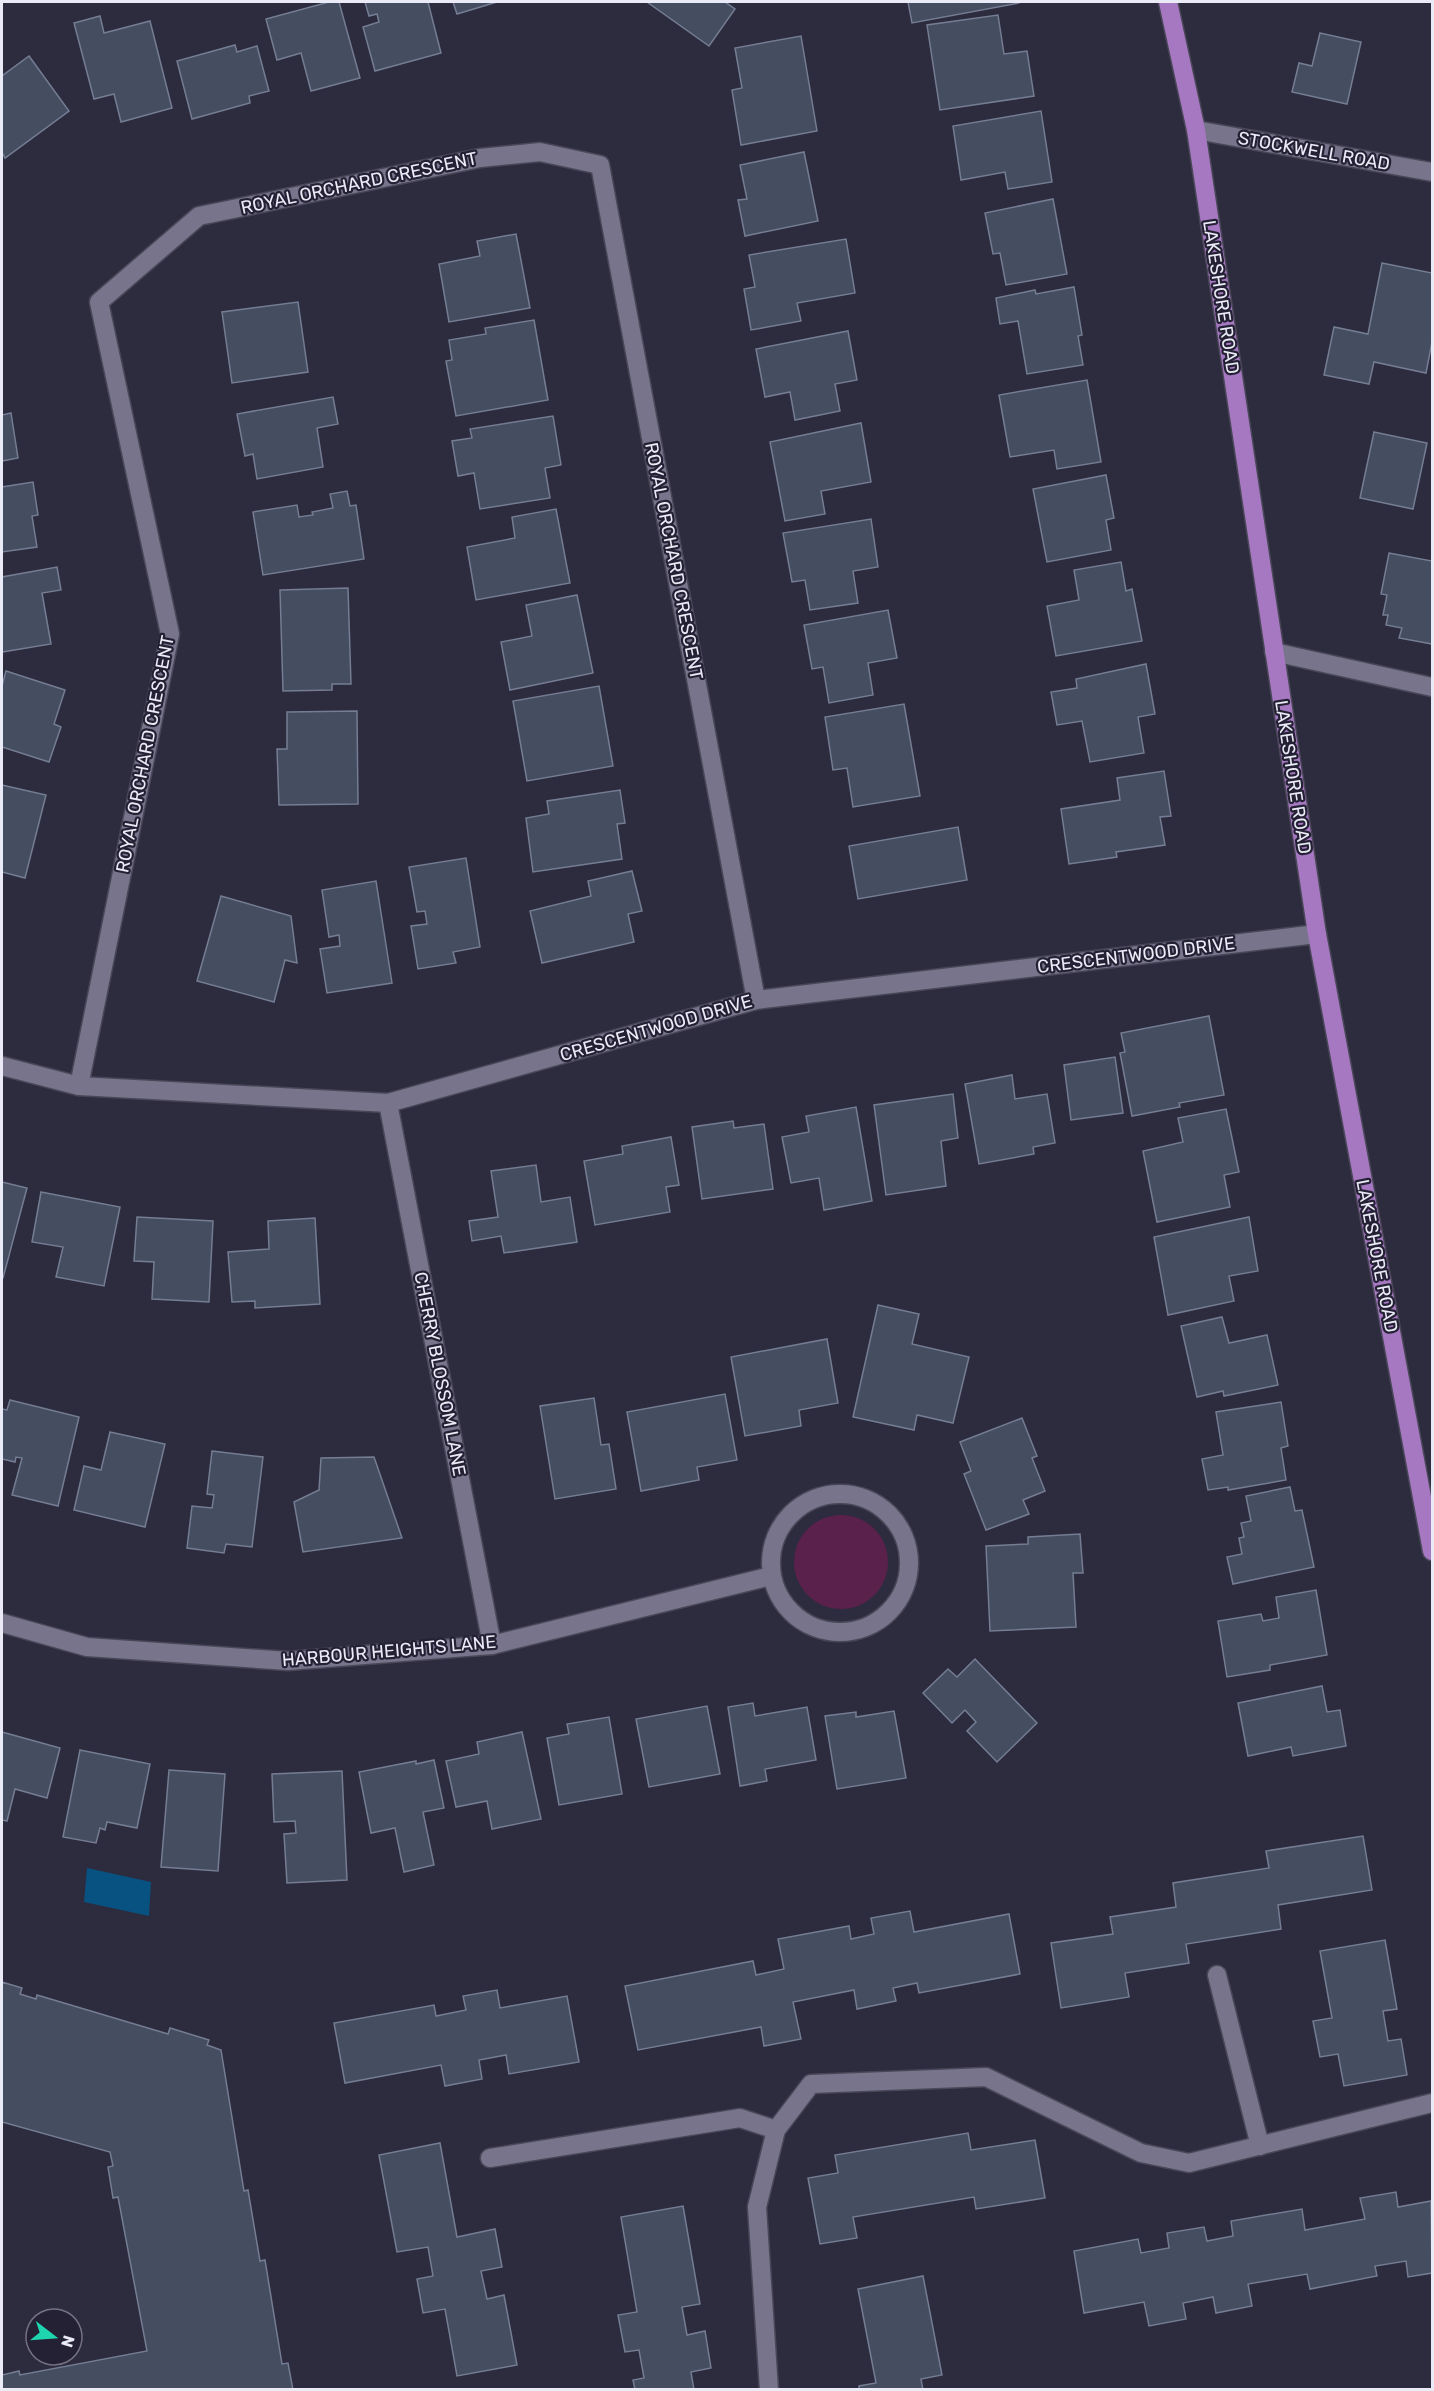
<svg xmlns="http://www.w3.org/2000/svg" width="1434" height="2391" font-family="Rubik,sans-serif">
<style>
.green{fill:#59214b}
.water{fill:#075280}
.building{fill:#454d61;stroke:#747d93;stroke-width:1.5}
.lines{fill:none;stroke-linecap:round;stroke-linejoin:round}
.minor-casing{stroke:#494757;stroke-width:21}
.major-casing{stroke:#494757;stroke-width:21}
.minor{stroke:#77748b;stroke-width:18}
.major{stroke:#a578c1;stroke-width:18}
.labels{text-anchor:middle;stroke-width:4.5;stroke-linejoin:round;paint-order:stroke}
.street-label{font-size:18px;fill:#ebeaf7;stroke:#242134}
</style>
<rect width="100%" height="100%" fill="#2d2b3e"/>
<circle class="green" cx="841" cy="1562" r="47"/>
<path class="water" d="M87,1868L151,1882L149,1916L84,1902Z"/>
<g class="building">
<path d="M329,2H339L360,78L311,91L301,53L277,60L266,19Z"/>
<path d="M365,2H428L441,53L375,71L363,27L379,22L377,14L369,16Z"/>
<path d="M453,2H497L457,14Z"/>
<path d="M647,2H725L735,9L709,46Z"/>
<path d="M908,2H1019V3L912,23Z"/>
<path d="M998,15L1004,54L1027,51L1034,96L940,110L927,25Z"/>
<path d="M100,16L104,33L150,21L172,108L121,122L114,94L94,99L74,23Z"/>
<path d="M1320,33L1361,42L1347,104L1292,92L1299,63L1312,66Z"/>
<path d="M801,36L817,131L741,145L732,90L742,88L735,48Z"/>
<path d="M235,45L237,52L257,46L269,91L249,96L250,103L192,119L177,61Z"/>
<path d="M29,56L69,111L5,158L2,152V76Z"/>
<path d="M1041,111L1052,182L1008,189L1005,172L961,180L953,126Z"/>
<path d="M804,152L818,221L745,236L738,200L747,199L740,165Z"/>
<path d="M1053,199L1067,274L1006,285L1000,253L993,254L985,213Z"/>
<path d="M516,234L530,308L449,322L439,264L480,256L477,241Z"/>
<path d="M846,239L855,293L797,303L801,321L751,330L744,289L755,287L749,255Z"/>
<path d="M1382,263L1432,273V342L1426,373L1374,362L1369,384L1324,375L1334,327L1368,334Z"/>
<path d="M1074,287L1082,335L1078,336L1083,365L1027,374L1018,321L1000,324L996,298L1035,290L1036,294Z"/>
<path d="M298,302L308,372L232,383L222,312Z"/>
<path d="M534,320L548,400L456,416L446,361L452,360L449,340L486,334L485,328Z"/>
<path d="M848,331L857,380L835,384L840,411L795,420L790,392L765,397L756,349Z"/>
<path d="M1087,380L1101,462L1057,469L1054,450L1010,457L999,395Z"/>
<path d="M333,397L338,424L317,428L323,467L257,479L253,454L245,456L237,414Z"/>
<path d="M11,413L18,458L2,461V415Z"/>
<path d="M553,416L561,465L545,468L550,498L480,509L474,473L458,476L452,441L472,438L470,429Z"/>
<path d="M861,423L871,482L821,491L825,514L785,521L770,442Z"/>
<path d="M1374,432L1427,443L1413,509L1360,498Z"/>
<path d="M1106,475L1114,518L1106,520L1111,550L1047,562L1033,489Z"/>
<path d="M33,482L38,515L32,516L37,547L2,552V487Z"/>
<path d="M347,491L350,506L356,505L364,559L263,575L253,512L297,505L299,517L313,515L312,512L333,508L330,494Z"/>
<path d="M556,509L570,583L476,600L467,547L515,538L512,517Z"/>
<path d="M871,519L878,567L853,571L858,603L810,610L805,580L792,582L783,533Z"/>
<path d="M1389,553L1432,561V644L1399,638L1402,628L1386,625L1388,615H1383L1387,595L1381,594Z"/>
<path d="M1121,562L1126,591L1132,589L1142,641L1056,656L1047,606L1079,600L1074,570Z"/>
<path d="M57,567L61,590L42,593L51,644L2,652V577Z"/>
<path d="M348,588L351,684H332V690L283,691L280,590Z"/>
<path d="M577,595L593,673L510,690L501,642L532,636L526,605Z"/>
<path d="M888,610L897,658L868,663L873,695L829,703L823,667L812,669L804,625Z"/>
<path d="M1146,664L1155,714L1138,717L1144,753L1090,762L1082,721L1057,725L1051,692L1077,688L1076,679Z"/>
<path d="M6,671L65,690L54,724L61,727L49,762L2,747V686Z"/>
<path d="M599,686L613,766L527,781L513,701Z"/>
<path d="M904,704L920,796L853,807L847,768L833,770L825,717Z"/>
<path d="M357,711L358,804L279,805L277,749H287V712Z"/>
<path d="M1164,771L1171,816L1160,817L1165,845L1116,852L1117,857L1069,864L1061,809L1120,800L1117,778Z"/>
<path d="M2,785L46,795L25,878L2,872Z"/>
<path d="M620,790L625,823L617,824L622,859L533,872L526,818L549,814L547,801Z"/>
<path d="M958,827L967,880L858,899L849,846Z"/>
<path d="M466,858L480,947L453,952L456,963L418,969L411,926L427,924L425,911L417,912L409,867Z"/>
<path d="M632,871L642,911L628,914L634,942L542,963L530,911L591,896L588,881Z"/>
<path d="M376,881L392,983L327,993L320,949L340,946L339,935L329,937L322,890Z"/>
<path d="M221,896L291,916L297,963L285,960L274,1002L197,981Z"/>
<path d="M1209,1016L1224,1095L1179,1103L1180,1107L1132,1116L1120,1053L1125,1052L1121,1033Z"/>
<path d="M1115,1057L1123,1113L1071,1120L1064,1065Z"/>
<path d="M1012,1075L1015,1099L1047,1094L1055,1143L1033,1147L1034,1154L979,1164L965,1084Z"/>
<path d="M953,1094L958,1138L941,1141L946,1186L886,1195L874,1105Z"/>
<path d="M856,1107L872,1201L824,1210L819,1178L791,1183L782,1137L809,1132L806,1116Z"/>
<path d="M1226,1109L1239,1172L1224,1175L1230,1207L1157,1222L1143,1151L1183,1142L1178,1118Z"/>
<path d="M733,1121L734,1128L764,1124L773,1189L702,1199L692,1127Z"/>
<path d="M671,1137L679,1185L666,1187L670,1212L595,1225L584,1161L623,1154L622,1146Z"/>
<path d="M536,1165L541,1202L570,1197L577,1242L504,1253L501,1236L472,1241L469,1221L498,1217L491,1171Z"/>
<path d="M2,1182L27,1188L3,1278H2Z"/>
<path d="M41,1192L120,1207L104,1286L56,1277L63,1247L32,1242Z"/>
<path d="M137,1217L213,1221L209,1302L152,1299L154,1262L134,1261Z"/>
<path d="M1249,1217L1258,1271L1229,1276L1234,1301L1168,1315L1154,1237Z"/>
<path d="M315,1218L320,1304L255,1308V1301L232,1302L228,1252L269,1249L268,1221Z"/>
<path d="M878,1305L919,1314L912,1344L969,1357L953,1423L917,1415L914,1430L853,1417Z"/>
<path d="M1222,1317L1229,1343L1267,1335L1278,1385L1224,1396L1223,1391L1197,1397L1181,1326Z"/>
<path d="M827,1339L838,1403L799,1410L801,1426L745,1436L731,1357Z"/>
<path d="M725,1394L737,1460L697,1467L699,1480L641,1491L627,1412Z"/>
<path d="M594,1398L601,1445L609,1444L616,1489L555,1499L540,1406Z"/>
<path d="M10,1400L79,1417L58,1506L12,1495L22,1458L16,1457L15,1462L2,1459V1409L7,1410Z"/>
<path d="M1281,1402L1288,1446L1281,1448L1286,1480L1228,1490V1487L1208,1490L1202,1459L1223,1455L1216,1412Z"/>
<path d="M1022,1418L1037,1456L1032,1458L1045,1491L1023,1500L1029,1514L986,1530L964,1474L971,1471L960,1442Z"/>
<path d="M110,1432L165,1444L145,1527L74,1510L84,1466L101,1470Z"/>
<path d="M212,1451L263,1457L252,1547L226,1544L224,1553L187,1548L192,1506L212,1508L214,1495L207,1494Z"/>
<path d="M374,1457L402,1538L303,1552L294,1502L319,1490L321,1458Z"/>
<path d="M1290,1487L1295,1511L1302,1510L1314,1567L1233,1584L1227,1557L1242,1554L1239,1538L1244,1537L1241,1523L1251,1521L1246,1496Z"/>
<path d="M1080,1534L1083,1573H1073L1076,1627L990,1631L986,1546L1028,1544V1537Z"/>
<path d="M1316,1590L1327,1655L1270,1665V1670L1227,1677L1218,1621L1261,1614L1263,1621L1279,1618L1276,1597Z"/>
<path d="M975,1659L1037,1723L997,1762L967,1731L976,1722L965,1710L952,1723L923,1693L948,1669L957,1677Z"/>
<path d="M1322,1686L1327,1712L1340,1710L1346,1746L1293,1756L1291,1747L1248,1756L1238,1703Z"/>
<path d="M753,1703L755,1716L807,1707L816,1760L765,1769L767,1781L740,1786L728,1707Z"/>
<path d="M707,1706L720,1774L649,1787L636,1719Z"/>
<path d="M894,1711L906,1778L837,1789L825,1716L856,1712V1717Z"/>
<path d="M609,1717L622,1794L559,1805L547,1738L569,1734L567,1724Z"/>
<path d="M2,1732L60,1748L47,1798L15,1789L7,1821L2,1820Z"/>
<path d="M522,1732L541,1819L492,1829L487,1801L456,1807L446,1761L479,1754L477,1742Z"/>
<path d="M80,1750L150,1764L137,1828L107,1822L105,1830L100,1828L96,1843L63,1837Z"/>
<path d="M434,1760L444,1808L423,1812L434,1865L404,1872L395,1828L371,1833L359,1772L416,1761V1764Z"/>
<path d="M169,1770L225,1774L218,1871L161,1867Z"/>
<path d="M342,1771L347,1880L287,1883L284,1834L296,1833L295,1821L274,1822L272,1774Z"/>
<path d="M1363,1836L1372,1890L1278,1905L1281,1929L1186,1944L1189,1963L1125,1973L1129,1997L1061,2008L1051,1943L1113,1934L1110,1917L1176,1907L1173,1883L1269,1868L1266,1851Z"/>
<path d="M910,1911L914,1932L1009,1914L1020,1974L919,1993L917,1983L893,1988L896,2001L857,2009L854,1990L793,2002L801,2039L764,2046L761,2027L638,2050L625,1986L753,1961L756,1975L784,1969L778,1939L849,1926L851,1939L874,1934L871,1918Z"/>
<path d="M1385,1940L1397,2009L1383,2011L1388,2041L1401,2039L1407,2075L1344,2086L1338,2054L1320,2057L1313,2021L1332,2018L1320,1951Z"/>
<path d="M2,1982L22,1988L20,1994L36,1999L37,1995L168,2034L170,2028L209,2040L207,2045L221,2050L244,2191L248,2190L260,2261L265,2260L282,2364L288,2363L293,2390H2V2375L19,2371L20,2375L147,2351L118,2197L113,2198L108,2167L113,2166L110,2152L2,2122Z"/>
<path d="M497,1990L500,2008L567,1996L579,2062L509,2074L506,2055L479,2060L482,2079L445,2086L441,2065L345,2083L334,2023L434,2005L436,2016L466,2010L463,1996Z"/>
<path d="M968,2133L971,2150L1035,2140L1045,2198L976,2209L974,2197L853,2217L857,2238L820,2244L808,2178L838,2173L835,2155Z"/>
<path d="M440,2143L457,2237L495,2229L502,2267L481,2271L487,2299L504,2295L517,2365L457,2376L445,2309L423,2313L417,2279L433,2276L428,2247L397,2252L379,2155Z"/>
<path d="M1396,2192L1398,2207L1431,2201L1432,2273L1408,2277L1406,2261L1375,2266L1377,2276L1310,2289L1307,2274L1248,2284L1252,2306L1216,2313L1213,2297L1183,2303L1186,2319L1149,2326L1144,2302L1084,2313L1074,2251L1138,2239L1141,2253L1169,2248L1167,2233L1204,2227L1207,2241L1233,2236L1231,2221L1302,2209L1305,2230L1365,2219L1360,2198Z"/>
<path d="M683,2206L700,2304L682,2307L687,2335L705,2331L711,2368L691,2372L694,2390H635L633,2380L644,2378L639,2350L625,2352L618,2315L637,2312L621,2217Z"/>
<path d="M923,2276L942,2375L921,2379L923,2390H859V2386L876,2383L858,2289Z"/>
</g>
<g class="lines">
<g class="minor-casing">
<g id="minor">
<path d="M1196,130L1432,172"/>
<path d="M1274,652L1432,687"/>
<path d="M2,1066L79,1086L388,1103L756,1000L1317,934"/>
<path d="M79,1086L170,634L99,302L199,216L480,158L540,152L600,165L756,1000"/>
<path d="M388,1103L492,1645"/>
<circle cx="840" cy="1563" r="69"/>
<path d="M2,1623L87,1647L288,1661L492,1645L771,1576"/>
<path d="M1217,1975L1260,2146"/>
<path d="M490,2158L740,2118L776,2130"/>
<path d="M769,2390L757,2207L776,2130L811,2084L986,2077L1141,2153L1189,2163L1432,2103"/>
</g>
</g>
<g class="major-casing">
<path id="major" d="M1168,2L1196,130L1317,934L1432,1551"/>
</g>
<use href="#minor" class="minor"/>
<use href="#major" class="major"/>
</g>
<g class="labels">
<g class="street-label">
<text transform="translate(1314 151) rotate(10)" y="6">STOCKWELL ROAD</text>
<text transform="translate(359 183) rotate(-12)" y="6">ROYAL ORCHARD CRESCENT</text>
<text transform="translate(1221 297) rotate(81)" y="6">LAKESHORE ROAD</text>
<text transform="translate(674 561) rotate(79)" y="6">ROYAL ORCHARD CRESCENT</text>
<text transform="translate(145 754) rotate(-79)" y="6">ROYAL ORCHARD CRESCENT</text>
<text transform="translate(1293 777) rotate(81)" y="6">LAKESHORE ROAD</text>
<text transform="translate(1136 955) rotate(-7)" y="6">CRESCENTWOOD DRIVE</text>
<text transform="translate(656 1028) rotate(-16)" y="6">CRESCENTWOOD DRIVE</text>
<text transform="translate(1377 1256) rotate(79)" y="6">LAKESHORE ROAD</text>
<text transform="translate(440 1374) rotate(79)" y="6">CHERRY BLOSSOM LANE</text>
<text transform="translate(389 1651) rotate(-5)" y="6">HARBOUR HEIGHTS LANE</text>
</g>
</g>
<rect width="1434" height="2391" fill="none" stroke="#ebeaf7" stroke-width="6"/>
<g transform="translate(54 2337) rotate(107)"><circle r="28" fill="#242134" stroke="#747182" stroke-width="1.5"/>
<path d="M0-4.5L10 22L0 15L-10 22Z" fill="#1fd5b0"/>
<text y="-9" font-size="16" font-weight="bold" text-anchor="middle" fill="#ebeaf7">N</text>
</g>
</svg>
